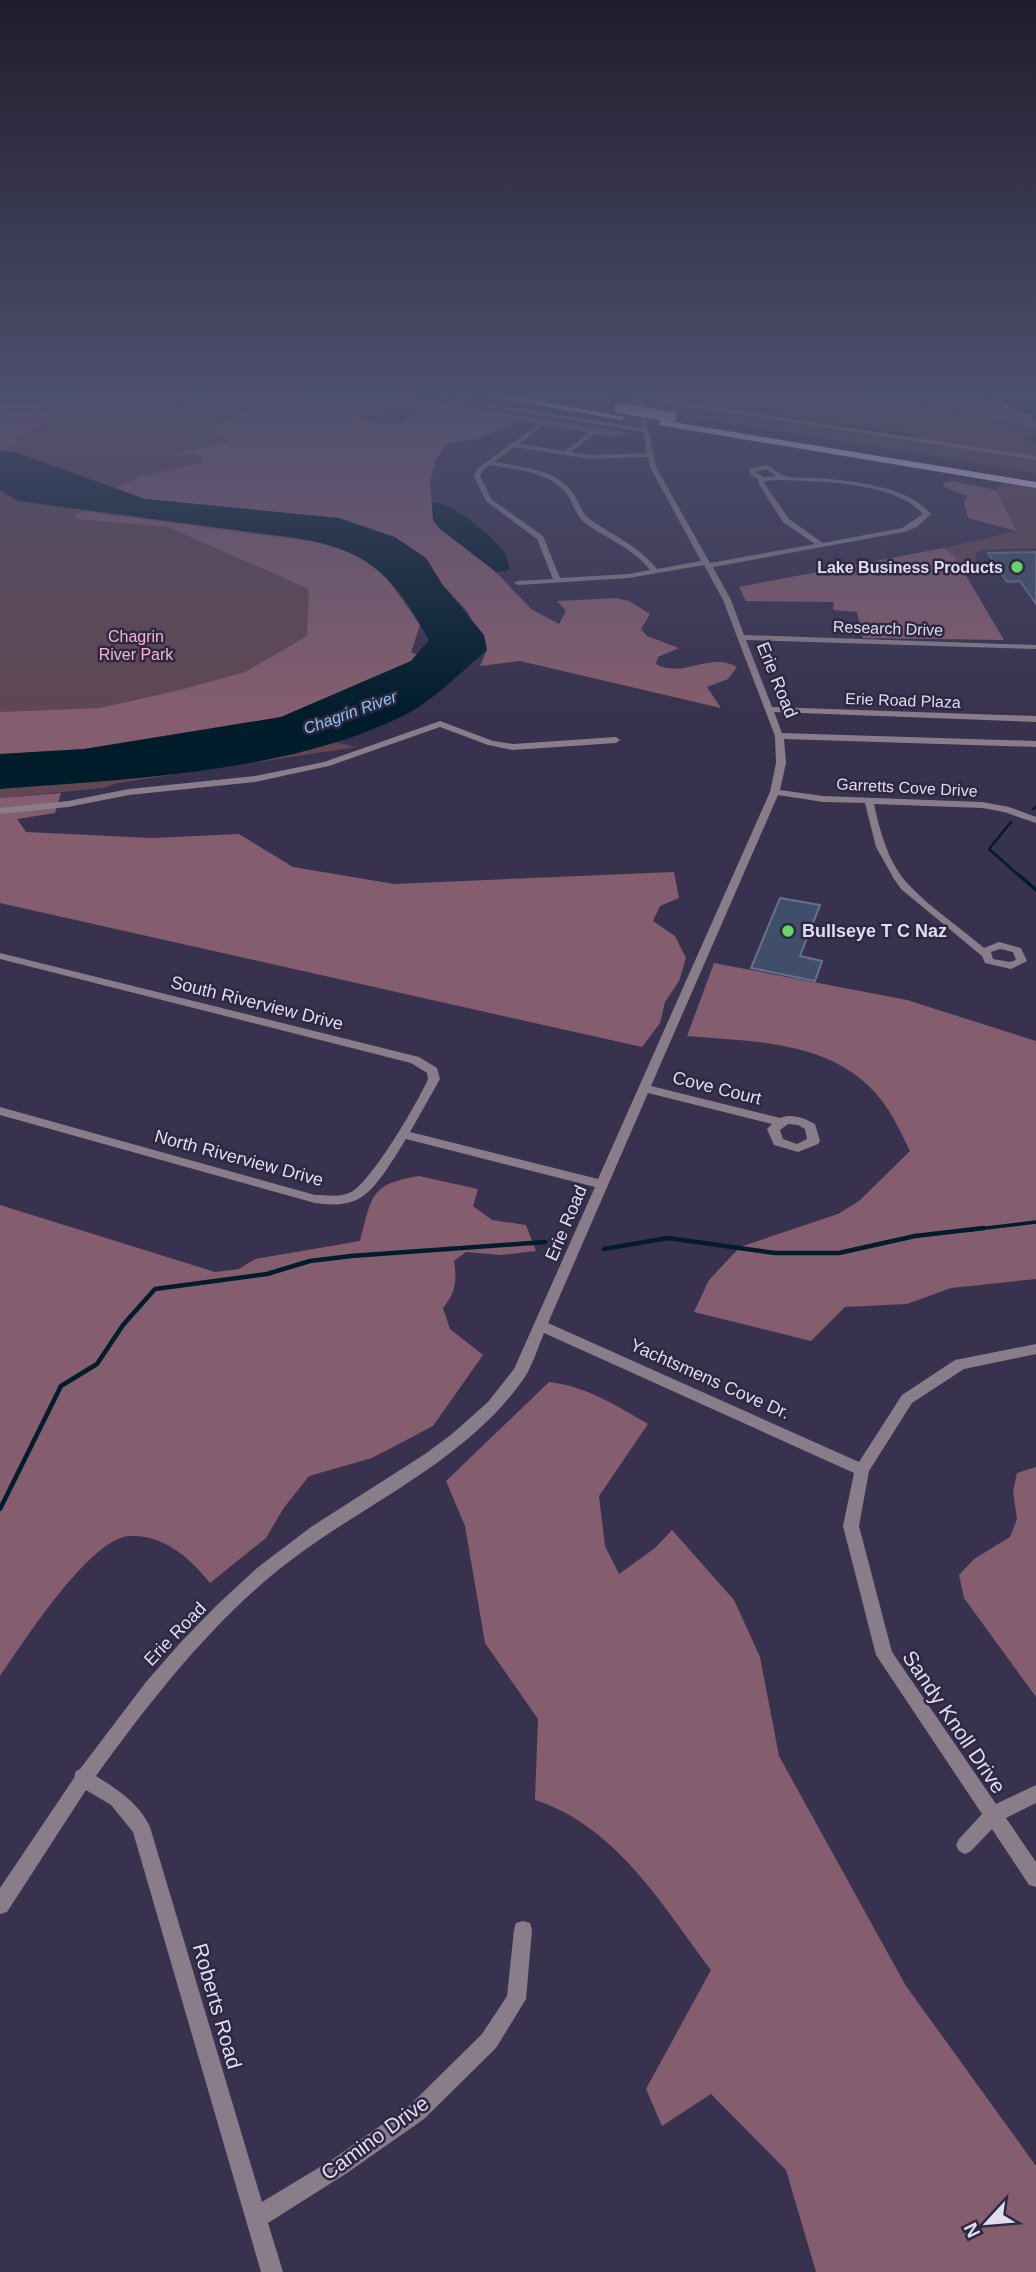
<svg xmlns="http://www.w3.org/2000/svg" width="1036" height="2272" font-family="Helvetica,sans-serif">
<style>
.green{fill:#604751}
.forest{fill:#845e6e}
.water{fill:#011d2b}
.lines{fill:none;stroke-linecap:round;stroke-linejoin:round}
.stream-far2{stroke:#011d2b;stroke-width:2.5}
.stream-far1{stroke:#011d2b;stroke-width:3.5}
.stream{stroke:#011d2b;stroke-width:4.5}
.building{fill:#404e69;stroke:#63738f;stroke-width:2}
.minor{fill:#897d8a;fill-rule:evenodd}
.highway{fill:#faddfe;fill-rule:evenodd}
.rail{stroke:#c6c3d6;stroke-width:2;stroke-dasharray:6 2.5;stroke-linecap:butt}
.highway-bridge{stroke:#faddfe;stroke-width:10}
.poi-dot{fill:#67d465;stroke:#2e2843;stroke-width:2.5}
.labels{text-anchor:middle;stroke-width:5;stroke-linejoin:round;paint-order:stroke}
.far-poi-label{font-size:16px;font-weight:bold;fill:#dfddef;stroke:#2e2843;text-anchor:end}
.far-street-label{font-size:16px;fill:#dfddef;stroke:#2e2843}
.far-park-label{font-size:16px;fill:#f7b5d0;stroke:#2e2843}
.far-water-label{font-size:16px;font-style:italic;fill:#86c9ed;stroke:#2e2843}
.street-label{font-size:18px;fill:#dfddef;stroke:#2e2843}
.poi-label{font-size:18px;font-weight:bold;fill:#dfddef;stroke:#2e2843;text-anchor:start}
.near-street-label{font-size:21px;fill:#dfddef;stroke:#2e2843}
</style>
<rect width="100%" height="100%" fill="#38324e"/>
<g class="green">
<path d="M0,393H383L456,405L230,440L217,445L184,451L203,459L200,463L129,481L330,520L428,600L411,652L448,664L312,737L357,747L118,783L103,788L0,798Z"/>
<path d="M647,393H863C883,405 906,399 928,403C964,410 999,423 1036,428V433L1024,440L1036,443V457L927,440L919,435L648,397Z"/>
<path d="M652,403L1036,460V473L648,410Z"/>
<path d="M1003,483L1036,488V548L983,550L976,553L975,568L963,571L944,548L1015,531L996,490Z"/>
</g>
<g class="forest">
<path d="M0,393H82L90,399L63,403L0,401Z"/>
<path d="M390,393L362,409L356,416L378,423H402L426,400L629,433L612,437L519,421L478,439L447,443L435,461L430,483L433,520L441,529L494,570L531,609L559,624L566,611L557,601L616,598L629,601L650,614L641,629L647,636L679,648L658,657L656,664C682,679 711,651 737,667L728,679L707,687L721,708L520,661L480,666L487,650L467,611L442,584L426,558L339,518L145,499L115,488L142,476L200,463L203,459L194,454L177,456L184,451L229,442L224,437L212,436L214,429C235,413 255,402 280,395Z"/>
<path d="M863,393H965L1036,421V428C999,423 964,410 928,403C906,399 883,405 863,393Z"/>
<path d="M0,412H46L52,422L14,436L16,443L0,450Z"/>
<path d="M952,481L996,490L1016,531L968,518L964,502L968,496L944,487L943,483Z"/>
<path d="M83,511L332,544L362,557L382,572L420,625L411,652L416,655L411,661L281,717L84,749L0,754V712L100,708L180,690L245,672L307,636L309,589L168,527L77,519L75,515Z"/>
<path d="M944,548L955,557L1004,640L863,638L857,612L833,610L834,602L746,601L739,587Z"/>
<path d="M61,793L55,813L17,819L26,832L152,838L239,834L293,867L394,884L674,872L679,898L660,906L653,921L675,936L686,958L679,981L665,1002L660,1023L642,1047L0,903V798Z"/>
<path d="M714,963L907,1000L1036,1041V1279L951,1288L907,1304L845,1307L811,1341L694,1312L709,1280L740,1247L838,1214L859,1201L910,1151C903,1137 896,1121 887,1108C843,1041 759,1042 687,1036Z"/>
<path d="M419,1176L478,1189L473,1206L492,1220L526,1225L536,1251L501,1255L466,1252L454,1261C457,1281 456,1292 443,1308L450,1329L483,1355L433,1426L372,1458L309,1476L283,1509L266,1538L210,1583C191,1559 164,1534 129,1536C89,1539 23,1643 0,1676V1205L215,1272L239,1269L255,1259L360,1241C372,1197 369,1184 419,1176Z"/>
<path d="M549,1382C586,1386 617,1406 648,1424L599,1496L605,1546L619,1574L655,1548L672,1530L734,1600L760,1657L779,1756L906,1986L1036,2166V2272H816L786,2170L711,2094L662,2126L646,2089L711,1970C662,1905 616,1826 535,1800L538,1719L485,1643L465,1526L446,1481Z"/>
<path d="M1036,1467V1697L964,1598L959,1575L974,1559L1010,1537L1017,1519L1013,1491L1017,1473Z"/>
</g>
<g class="water">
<path d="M0,451L18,453L145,499L339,518L395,537L426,558L442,584L484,635L487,650C461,672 433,701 403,716C287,773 127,779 0,789V754L84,749L281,717L411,661L429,640C392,575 371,551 296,538L18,501L0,490Z"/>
<path d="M432,503C450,500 490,535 502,549C506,554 508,563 510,570L496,572L440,529L433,520Z"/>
</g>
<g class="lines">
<g class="stream-far2">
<path d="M1033,809L1036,807"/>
<path d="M1011,822L989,849L1022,878"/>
</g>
<g class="stream-far1">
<path d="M1020,876L1036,890"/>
<path d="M969,1230L1036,1222"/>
</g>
<g class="stream">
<path d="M604,1249L668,1238L775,1253H839L915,1236L984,1228"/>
<path d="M0,1509L61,1386L97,1364L123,1325L155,1289L267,1274L310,1261L351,1256L545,1242"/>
</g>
</g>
<g class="building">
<path d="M1036,552V604L1020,581L1007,582L988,553Z"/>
<path d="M780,898L820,905L800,956L822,961L815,981L751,968Z"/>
</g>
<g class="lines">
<g class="minor">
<path d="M207,393H220L161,405L0,409V405L161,401Z"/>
<path d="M405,393H420L642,428L636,399L605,393L635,395V393H641L642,396L1036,456V460L642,400L656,467L710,563L815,544L783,522L758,483L759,480L750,474L749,469L767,465C773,468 780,475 785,476C794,479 808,477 818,478C853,481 908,486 931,514L917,527L904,532L713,567L731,600L744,635L1036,645V649L746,640L772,707L1036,716V722L774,712L782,733L1036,741V747L784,739L786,763L780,790L823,796L982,802L1009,807L1036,817V823L1004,812L982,808L874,804C880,832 888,862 908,884C928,906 961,928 984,948L999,942L1021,948L1027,961L1011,969L985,963L982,956L901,889L894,879L876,847L865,803L823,802L778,795L651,1086L780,1118C793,1113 804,1118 815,1124L820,1141L818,1144L798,1152L774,1145L767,1129L772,1124L648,1093L548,1323L859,1462L902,1395L955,1360L1036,1344V1354L964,1369L912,1403L869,1471L859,1526L892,1652L996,1804L1036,1785V1803L1006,1818L1036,1862V1887L1029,1885L992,1829L971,1851L965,1854L959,1851L956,1845L959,1839L982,1814L876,1655L843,1526L854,1473L544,1333C538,1347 533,1364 525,1377C463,1467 353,1507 271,1576C203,1633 148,1704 96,1776C117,1789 140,1804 150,1827L262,2202L333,2159L410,2105L482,2034L507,1996L514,1930L516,1923L523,1921L530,1923L532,1930L526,1999L496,2048L424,2119L347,2173L268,2223L283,2272H261L133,1832L111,1805L86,1790L7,1912L0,1914V1888L74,1778L76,1771L80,1769L146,1682L181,1642L218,1604L257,1568L311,1527L425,1454L452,1434L488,1402L514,1369L595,1187L406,1139C395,1156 376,1191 358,1199C345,1206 330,1205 315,1203L0,1115V1107L315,1195C327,1195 342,1198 353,1191C374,1177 417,1104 428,1079L427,1073L411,1063L0,959V953L419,1057L437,1068L440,1079L410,1132L598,1179L770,792L776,763L775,736L723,600L704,565L629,578L518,585L514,583L518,581L553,579L537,539L486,501L474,476L478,468L539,424L541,427L519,444L565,451L592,431L595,433L594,434L571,452L589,455L647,453L643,432ZM514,447L589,459L648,457L650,467L701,561L657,569C639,546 614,536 591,520C580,513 579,499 570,489C553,469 519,466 494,462ZM489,465C515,469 553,472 568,496C574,505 576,516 585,523C607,539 633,548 650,570L629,574L560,578L543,536L491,499L480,476L483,470ZM766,469L776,476L764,477L756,473V471ZM778,480C817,481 896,482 923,514L902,528L823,543L789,519L764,483L765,481ZM1000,949L1013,952L1016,960L1010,962L993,959L991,952ZM788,1124L798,1125L805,1129L807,1139L797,1144L783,1139L780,1130Z"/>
<path d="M440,721L493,741L513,744L616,737L620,740L616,743L513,750L488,745L440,727L329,766L255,782L129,795L68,807L0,814V808L68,801L129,789L255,776L324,762Z"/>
</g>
<g class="highway">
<path d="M470,393H493L626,417L621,420Z"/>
<path d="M661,420L1036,482V488L658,425Z"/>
</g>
<path class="rail" d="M971,393L1032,417"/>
<path class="highway-bridge" d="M619,408L672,417"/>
</g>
<linearGradient id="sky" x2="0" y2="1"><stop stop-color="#1f1c2b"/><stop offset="0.55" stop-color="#4d4f6e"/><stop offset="1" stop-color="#4d4f6e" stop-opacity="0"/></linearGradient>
<rect width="1036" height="711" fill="url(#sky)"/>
<g class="poi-dot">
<circle cx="1017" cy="567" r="7"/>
<circle cx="788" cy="931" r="7"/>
</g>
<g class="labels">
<g class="far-poi-label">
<text x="1003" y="573">Lake Business Products</text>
</g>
<g class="far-street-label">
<text transform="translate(888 628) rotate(2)" y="6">Research Drive</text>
<text transform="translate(903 700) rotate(2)" y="6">Erie Road Plaza</text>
<text transform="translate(907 787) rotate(3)" y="6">Garretts Cove Drive</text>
</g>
<g class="far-park-label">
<text x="136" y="642">Chagrin<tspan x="136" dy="18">River Park</tspan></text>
</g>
<g class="far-water-label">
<text transform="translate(350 712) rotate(-20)" y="6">Chagrin River</text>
</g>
<g class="street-label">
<text transform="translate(777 680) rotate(68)" y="6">Erie Road</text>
<text transform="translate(257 1003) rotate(14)" y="6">South Riverview Drive</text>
<text transform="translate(717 1088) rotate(14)" y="6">Cove Court</text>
<text transform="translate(239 1158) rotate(15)" y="6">North Riverview Drive</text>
<text transform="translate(566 1223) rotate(-67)" y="6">Erie Road</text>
<text transform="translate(710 1379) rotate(24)" y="6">Yachtsmens Cove Dr.</text>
<text transform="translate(175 1634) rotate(-46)" y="6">Erie Road</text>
</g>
<g class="poi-label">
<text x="802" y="937">Bullseye T C Naz</text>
</g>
<g class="near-street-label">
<text transform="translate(954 1722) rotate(56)" y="7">Sandy Knoll Drive</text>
<text transform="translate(217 2006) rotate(74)" y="7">Roberts Road</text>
<text transform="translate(375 2138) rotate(-36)" y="7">Camino Drive</text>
</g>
</g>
<g transform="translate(987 2223) rotate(244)" stroke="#2e2843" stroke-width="5" paint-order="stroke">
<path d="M0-5L12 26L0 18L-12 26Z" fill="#dfddef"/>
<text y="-10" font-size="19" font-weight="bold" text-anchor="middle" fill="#dfddef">N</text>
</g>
</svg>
